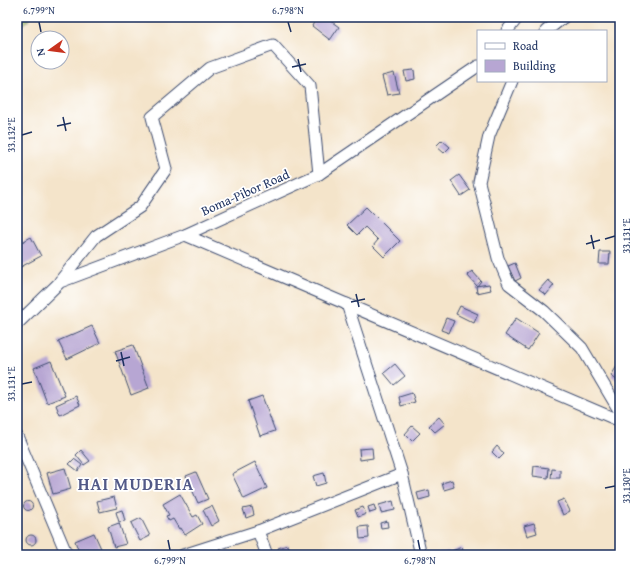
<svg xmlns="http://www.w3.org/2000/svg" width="637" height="572" font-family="'Gentium Book Plus',serif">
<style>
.green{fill:#a5c066;stroke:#607862}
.building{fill:#b7a6d3}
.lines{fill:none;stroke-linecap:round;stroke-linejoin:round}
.minor-casing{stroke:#3c4a6e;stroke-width:13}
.minor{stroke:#fff;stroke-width:11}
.ticks{fill:none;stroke:#1b2f5e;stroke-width:1.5}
.labels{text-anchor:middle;stroke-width:3.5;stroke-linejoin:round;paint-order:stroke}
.street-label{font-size:13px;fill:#1b2f5e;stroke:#fff}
.district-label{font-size:17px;font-weight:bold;letter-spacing:1px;fill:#525987;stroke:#fff}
.neatline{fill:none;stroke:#1b2f5e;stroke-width:1.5}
.ticks-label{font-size:10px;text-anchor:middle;fill:#1b2f5e}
</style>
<rect width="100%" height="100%" fill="#fff"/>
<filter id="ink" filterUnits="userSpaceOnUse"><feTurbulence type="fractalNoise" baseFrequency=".025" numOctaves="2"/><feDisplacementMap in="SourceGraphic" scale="8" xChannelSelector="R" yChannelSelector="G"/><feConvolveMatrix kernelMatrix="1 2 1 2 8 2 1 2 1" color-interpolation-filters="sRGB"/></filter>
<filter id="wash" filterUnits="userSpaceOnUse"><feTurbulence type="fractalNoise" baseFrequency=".012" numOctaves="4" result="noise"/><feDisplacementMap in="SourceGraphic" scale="16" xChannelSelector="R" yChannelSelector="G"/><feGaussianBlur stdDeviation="0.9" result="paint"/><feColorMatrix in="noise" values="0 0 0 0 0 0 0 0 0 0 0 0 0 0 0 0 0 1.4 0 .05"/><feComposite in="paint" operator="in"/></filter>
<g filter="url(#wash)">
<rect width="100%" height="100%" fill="#f4e4ca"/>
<path class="green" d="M17,17H30V19L17,30Z"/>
<g id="blocks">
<g class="building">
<path d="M317,17H325L339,27L330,40L312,26Z"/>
<path d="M414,70L415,79L406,81L404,71Z"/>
<path d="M394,73L399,93L387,95L382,76Z"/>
<path d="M442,140L450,147L444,153L436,146Z"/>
<path d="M459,175L470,190L461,196L451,181Z"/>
<path d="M366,207L400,241L384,257L373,246L378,240L365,227L357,235L347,225Z"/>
<path d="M31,237L41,256L17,269V245Z"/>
<path d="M600,252H610L609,264H599Z"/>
<path d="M515,263L521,278L515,281L508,266Z"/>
<path d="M472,271L481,281L477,286L467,275Z"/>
<path d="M548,280L554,285L546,295L539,290Z"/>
<path d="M489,284L491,290L477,293L476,286Z"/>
<path d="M460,306L478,314L474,323L456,314Z"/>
<path d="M446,318L454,321L449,333L441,330Z"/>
<path d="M516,318L539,333L528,350L505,335Z"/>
<path d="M92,326L100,343L67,359L58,341Z"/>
<path d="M133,345L149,388L131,395L115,351Z"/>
<path d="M51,361L65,396L47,403L34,368Z"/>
<path d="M620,361V382L611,376Z"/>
<path d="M395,364L405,376L394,385L384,373Z"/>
<path d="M412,393L415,402L401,406L399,397Z"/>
<path d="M76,396L80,405L60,415L56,405Z"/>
<path d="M262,396L275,431L260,436L248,401Z"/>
<path d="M439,417L445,424L435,432L429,426Z"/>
<path d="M412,426L420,433L412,441L405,434Z"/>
<path d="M497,446L504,454L499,459L492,452Z"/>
<path d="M372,448L373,458L360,460L359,449Z"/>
<path d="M81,450L90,461L84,465L76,455Z"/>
<path d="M74,459L82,465L78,471L69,464Z"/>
<path d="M255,462L267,488L244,499L232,474Z"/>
<path d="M534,466L549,468L548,478L533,476Z"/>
<path d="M65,468L71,489L53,494L47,473Z"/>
<path d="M552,469L560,470V478H551Z"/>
<path d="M196,472L208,499L198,503L186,476Z"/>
<path d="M324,473L326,483L316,486L313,476Z"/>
<path d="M452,480L454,487L444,490L442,483Z"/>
<path d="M429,490L430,497L419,500L417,493Z"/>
<path d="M180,494L193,517L197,515L202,524L185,535L181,528L179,529L173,519L169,521L166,516L169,515L163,504Z"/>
<path d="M114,497L117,508L100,512L97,501Z"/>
<path d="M564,499L570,511L563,515L557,502Z"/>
<path d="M393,501L395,510L381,513L379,505Z"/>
<circle cx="28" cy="506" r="4.5"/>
<path d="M374,505L376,511L370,513L368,507Z"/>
<path d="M212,506L219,521L211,526L203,510Z"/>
<path d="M252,507L254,515L246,518L243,509Z"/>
<path d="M363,507L366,514L358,517L355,510Z"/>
<path d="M122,510L125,521L119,522L116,512Z"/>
<path d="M141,518L150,536L140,541L131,523Z"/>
<path d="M387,521L388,527L381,528L380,523Z"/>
<path d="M119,523L126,544L114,547L108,527Z"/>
<path d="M534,523L537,533L527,536L524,526Z"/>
<path d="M368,526L369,538L360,539L359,527Z"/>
<path d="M94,533L104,555H80L75,541Z"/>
<circle cx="31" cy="540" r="5"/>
<path d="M288,545L291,554L287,555H280L278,548Z"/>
<path d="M462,547L464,555H453L452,551Z"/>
<path d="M449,551V555H440L439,553Z"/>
<path d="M30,552H32L35,553L37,555H28Z"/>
</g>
</g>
</g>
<g filter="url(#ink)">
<use href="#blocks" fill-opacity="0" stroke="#3c4a6e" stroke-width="1"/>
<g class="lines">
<g class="minor-casing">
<g id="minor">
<path d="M507,31L518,17"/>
<path d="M546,31L564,17"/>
<path d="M512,81L489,136L479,182L498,258L509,284L544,311L582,348L620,412"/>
<path d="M185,235L620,421"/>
<path d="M60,281L96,236L140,207L166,169L152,117L210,68L273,45L310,86L319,174"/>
<path d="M17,324L60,282L185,235L319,174L478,66"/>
<path d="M17,436L67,555"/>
<path d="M402,474L421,555"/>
<path d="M258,531L267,555"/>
<path d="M183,555L258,531L402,474L347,304"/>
</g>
</g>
<use href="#minor" class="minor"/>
</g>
</g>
<path class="ticks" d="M39,22L41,32M288,22L291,32M298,59L301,72M292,67L306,64M63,117L66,131M57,126L71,123M22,135L32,132M591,235L594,249M605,239L615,236M586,244L600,240M356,294L359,307M351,302L365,299M121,352L124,366M116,361L130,357M22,384L32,382M605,488L615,486M168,540L170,550M418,540L420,550"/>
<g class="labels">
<g class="street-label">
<text transform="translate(245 192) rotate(-24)" y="5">Boma-Pibor Road</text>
</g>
<g class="district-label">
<text x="136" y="490">HAI MUDERIA</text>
</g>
</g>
<rect width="637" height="572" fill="none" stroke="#fff" stroke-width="44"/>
<rect x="477" y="30" width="130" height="52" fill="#ffffff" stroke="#a4acbf"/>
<rect x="485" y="43" width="20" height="6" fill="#ffffff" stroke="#a4acbf"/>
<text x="513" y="50" font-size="12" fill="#1b2f5e">Road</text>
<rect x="485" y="60" width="20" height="12" fill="#b7a6d3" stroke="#a4acbf"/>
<text x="513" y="70" font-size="12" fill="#1b2f5e">Building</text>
<g transform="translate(50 50) rotate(256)"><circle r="19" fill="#ffffff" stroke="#a4acbf"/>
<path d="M0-3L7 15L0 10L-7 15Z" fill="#c8321e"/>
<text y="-6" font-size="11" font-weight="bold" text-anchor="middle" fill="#1b2f5e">N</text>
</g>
<rect x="22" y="22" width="593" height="528" class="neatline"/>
<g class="ticks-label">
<text x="39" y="14">6.799°N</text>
<text x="288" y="14">6.798°N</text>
<text transform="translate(11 135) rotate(-90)" y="4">33.132°E</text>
<text transform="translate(626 236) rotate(-90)" y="4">33.131°E</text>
<text transform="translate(11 384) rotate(-90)" y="4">33.131°E</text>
<text transform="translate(626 486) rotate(-90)" y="4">33.130°E</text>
<text x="170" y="564">6.799°N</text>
<text x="420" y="564">6.798°N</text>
</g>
</svg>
